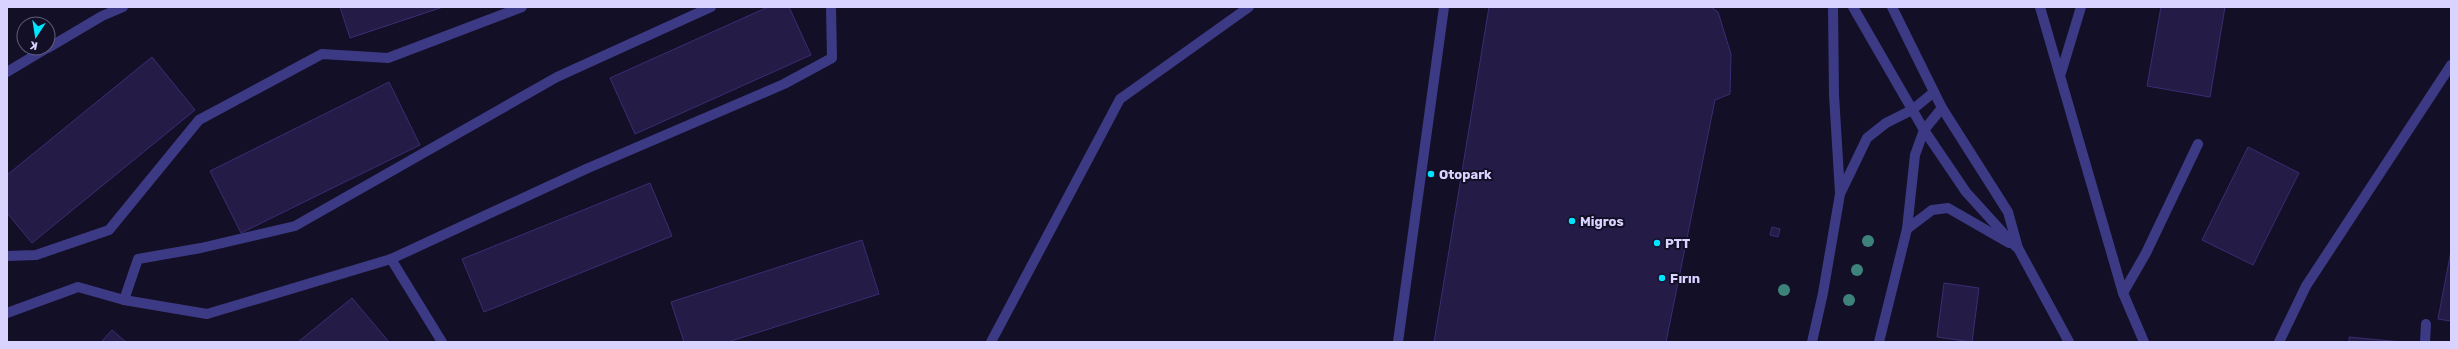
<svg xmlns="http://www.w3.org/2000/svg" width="2458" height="349" font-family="Rubik,sans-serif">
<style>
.building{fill:#241b47;stroke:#3b2d73}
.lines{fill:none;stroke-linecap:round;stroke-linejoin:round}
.service{stroke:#3d3a85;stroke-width:10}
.minor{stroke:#3d3a85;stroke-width:10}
.tertiary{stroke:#3d3a85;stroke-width:10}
.tree{fill:#3d827b}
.poi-dot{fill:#00e5ff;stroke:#130f26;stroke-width:1.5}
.labels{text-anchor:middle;stroke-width:4;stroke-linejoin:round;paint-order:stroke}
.poi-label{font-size:13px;font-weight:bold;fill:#d9d4ff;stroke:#130f26;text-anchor:start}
</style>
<rect width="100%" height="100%" fill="#130f26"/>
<g class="building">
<path d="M340,7H443L350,38Z"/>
<path d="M768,7H789L811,55L635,134L610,78Z"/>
<path d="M1489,7H1711L1718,12L1731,54L1730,94L1715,100L1666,342H1434Z"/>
<path d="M2161,7H2225L2210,97L2147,86Z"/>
<path d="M152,57L195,110L32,243L7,213V175Z"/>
<path d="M389,82L420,145L241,233L210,171Z"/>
<path d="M2248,147L2299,173L2253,265L2202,240Z"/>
<path d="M650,183L672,236L484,312L462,259Z"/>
<path d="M1772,227L1780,229L1778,237L1770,235Z"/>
<path d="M862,240L879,294L728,342H684L671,302Z"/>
<path d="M2451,251V321L2438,319Z"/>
<path d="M1944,283L1979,288L1972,342L1937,337Z"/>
<path d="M352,298L389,342H298Z"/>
<path d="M112,330L126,342H101Z"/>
<path d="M2349,337L2402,342H2349Z"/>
</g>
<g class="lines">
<g class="service">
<path d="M2061,73L2081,7"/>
<path d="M7,256L36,255L109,230L199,120L322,54L388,58L522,7"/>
<path d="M2123,293L2146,253L2198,144"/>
<path d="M124,300L138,259L201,248L295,226L557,77L711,7"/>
<path d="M7,313L78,287L124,300L207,314L391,259"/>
<path d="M442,342L391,259L586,169L784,84L832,58L831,7"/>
<path d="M991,342L1120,99L1249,7"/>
<path d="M1398,342L1444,7"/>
</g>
<g class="minor">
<path d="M2040,7L2123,293L2144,342"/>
<path d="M2425,342L2426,324"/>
</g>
<g class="tertiary">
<path d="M1833,7L1834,95L1840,193"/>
<path d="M1853,7L1924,130L1966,192L2016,247"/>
<path d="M1892,7L1942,108L2008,212L2018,248L2069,342"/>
<path d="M48,48L102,16L123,7"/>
<path d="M7,72L47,48"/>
<path d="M1907,229L1932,210L1948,208L2009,243"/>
<path d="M1812,342L1823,293L1840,194L1867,138L1886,123L1912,110L1934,92"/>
<path d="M1879,342L1907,229L1915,155L1924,130L1942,108"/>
<path d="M2279,342L2306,286L2451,65"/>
</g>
</g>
<g class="tree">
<circle cx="1868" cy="241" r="6"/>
<circle cx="1857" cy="270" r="6"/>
<circle cx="1784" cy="290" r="6"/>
<circle cx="1849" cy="300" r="6"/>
</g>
<g class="poi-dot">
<circle cx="1431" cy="174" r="4"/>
<circle cx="1572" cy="221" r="4"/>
<circle cx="1657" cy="243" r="4"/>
<circle cx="1662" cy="278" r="4"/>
</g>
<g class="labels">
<g class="poi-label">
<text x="1439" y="179">Otopark</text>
<text x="1580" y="226">Migros</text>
<text x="1665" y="248">PTT</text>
<text x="1670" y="283">Fırın</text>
</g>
</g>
<rect width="2458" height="349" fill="none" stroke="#d9d4ff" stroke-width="16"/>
<g transform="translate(36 36) rotate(192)"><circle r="19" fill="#130f26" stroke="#625e7d"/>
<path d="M0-3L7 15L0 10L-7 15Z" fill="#00e5ff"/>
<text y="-6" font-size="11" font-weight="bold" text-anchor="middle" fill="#d9d4ff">K</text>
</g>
</svg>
